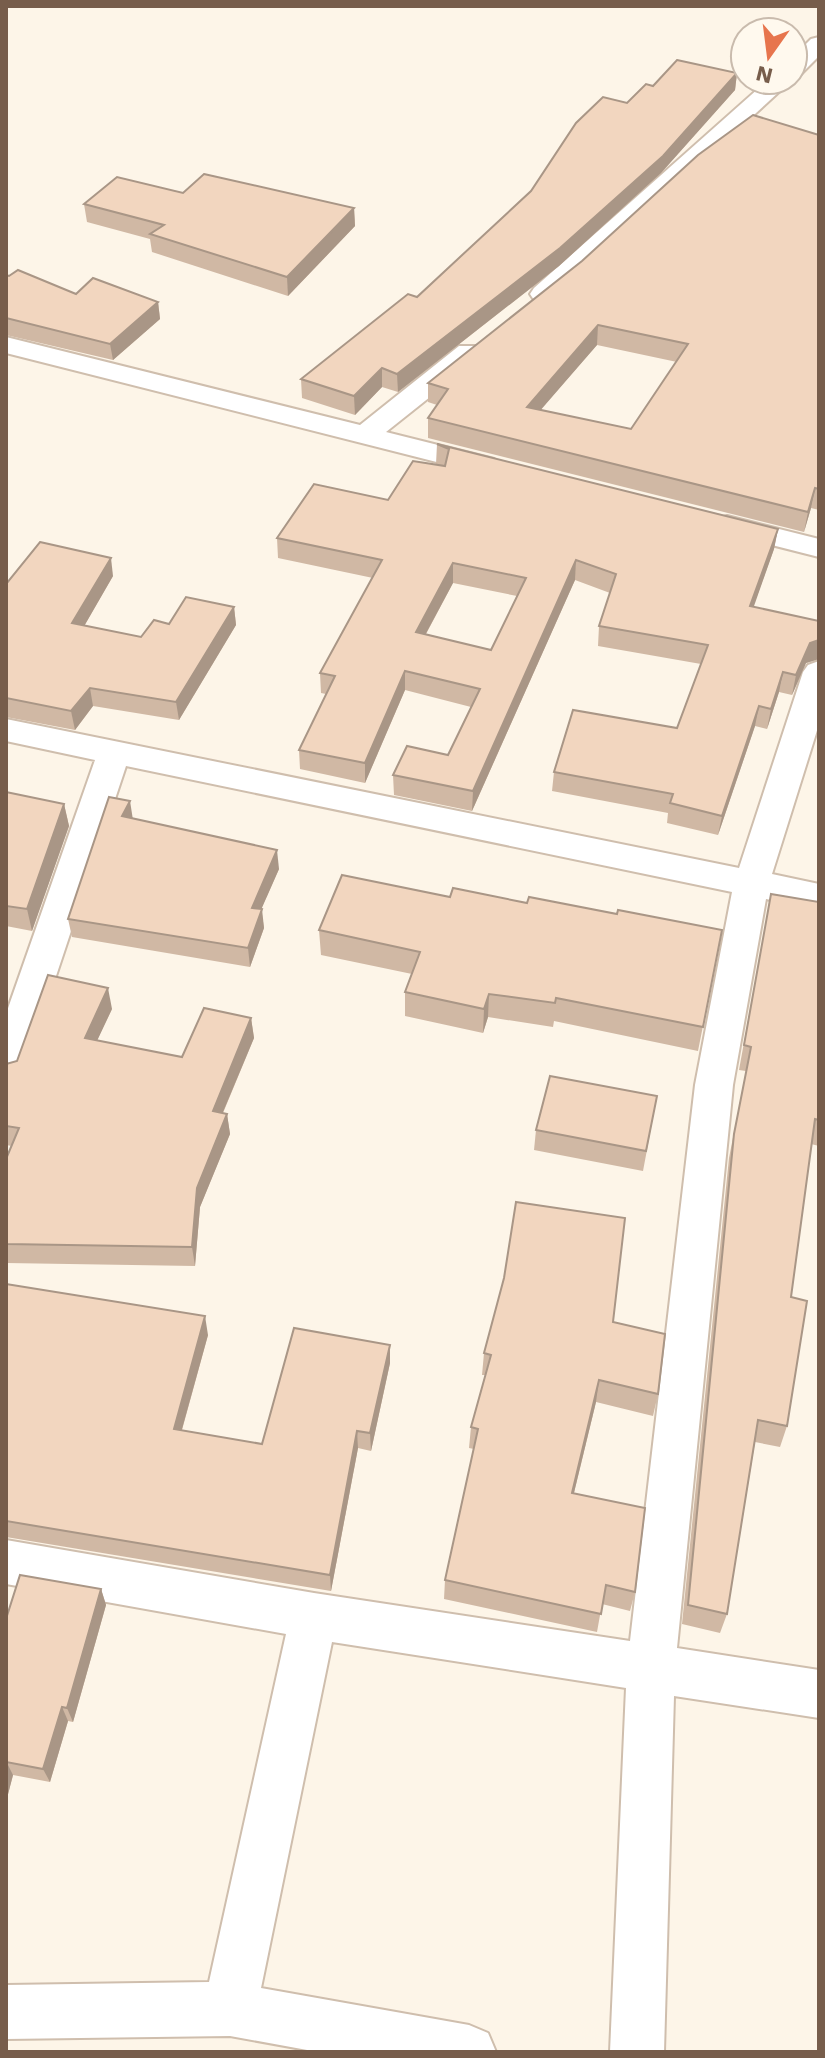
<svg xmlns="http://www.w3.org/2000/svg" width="825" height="2058" font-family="'Work Sans',sans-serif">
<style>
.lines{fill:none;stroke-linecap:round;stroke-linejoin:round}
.minor-casing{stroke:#cfbead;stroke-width:4}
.minor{fill:#fff;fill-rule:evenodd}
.wall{fill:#d0b8a4;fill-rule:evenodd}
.shaded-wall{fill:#a99686}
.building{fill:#f2d6bf;stroke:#a99686;stroke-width:2;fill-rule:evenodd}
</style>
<rect width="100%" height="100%" fill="#fdf5e8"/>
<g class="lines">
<g class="minor-casing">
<g id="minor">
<path d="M819,37V56L801,74L793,76V57L811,39Z"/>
<path d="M768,80H792L552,300H534L530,294L534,288Z"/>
<path d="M6,337L360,425L459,346H479L482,352L479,358L386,432L494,459L498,465L494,471L484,474L6,353Z"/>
<path d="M727,516L819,539V557L716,531L712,525L716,519Z"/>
<path d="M819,661V724L772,874L819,884V910L766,899L733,1085L677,1648L819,1670V1718L674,1696L664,2052H610L626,1688L332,1642L261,1988L469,2025L488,2033L496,2052H318L230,2036L6,2039V1985L209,1982L286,1634L6,1584V1540L314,1593L630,1641L695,1085L732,892L126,766L25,1069L20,1080L6,1084V1014L95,760L6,741V719L739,868L803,672L808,665Z"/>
</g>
</g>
<use href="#minor" class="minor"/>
</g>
<g class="wall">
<path d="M737,73L735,90L661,173L559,266L398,392L382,387L355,415L302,398L301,379L417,297L627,103L653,86Z"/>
<path d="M819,135V510L811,508L804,532L428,438V418L437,405L428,402V383ZM597,345L677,362L631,429L540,410Z"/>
<path d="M183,193L354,208L355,226L288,296L152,252L150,239L87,222L84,204Z"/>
<path d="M6,275L76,294L158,302L160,319L113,360L6,335Z"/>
<path d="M437,444L778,529L774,549L753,607L819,621V659L806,663L792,695L779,692L767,729L755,726L718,835L667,823L668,813L552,791L554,772L677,728L701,664L598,646L599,626L610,593L575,580L472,811L394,795L393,775L448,755L471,707L405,690L365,783L300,769L299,750L326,694L321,693L320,673L373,578L278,558L277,538L388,500L436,464ZM453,583L517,596L491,650L426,634Z"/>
<path d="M113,576L84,626L141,637L169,624L234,607L236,625L179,720L93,706L75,730L6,717V584Z"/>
<path d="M6,792L64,804L69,826L32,931L6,926Z"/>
<path d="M133,818L279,869L261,909L264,928L250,967L72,937L68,919Z"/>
<path d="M771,894L819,902V1146L811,1144L791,1297L787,1426L780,1447L755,1442L727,1614L720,1633L682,1624L729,1158L746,1071L739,1070Z"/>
<path d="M450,897L527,903L617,914L722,930L698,1051L554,1021L553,1027L488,1017L483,1033L405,1016V992L412,974L321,955L319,930Z"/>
<path d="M112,1009L97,1040L182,1057L251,1018L254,1038L223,1113L227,1114L230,1134L200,1207L195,1266L6,1263V1159L12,1146L6,1145V1064L17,1061Z"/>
<path d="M657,1096L643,1171L534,1150L536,1130Z"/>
<path d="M6,1284L208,1335L182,1430L262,1444L390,1345V1363L371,1451L358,1448L331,1591L6,1537Z"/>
<path d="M613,1322L658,1394L653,1416L596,1402L574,1493L635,1592L630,1611L602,1604L597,1632L444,1599L445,1580L474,1449L469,1448L471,1427L485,1375H482L484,1353Z"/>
<path d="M101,1589L106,1605L73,1722L68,1721L50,1782L13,1775L6,1802V1619Z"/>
</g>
<g class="shaded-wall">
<path d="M737,73L735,90L661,173L559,266L398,392L397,374Z"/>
<path d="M354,208L355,226L288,296L287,277Z"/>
<path d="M158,302L160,319L113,360L110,344Z"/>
<path d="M598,325L597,345L526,427L527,407Z"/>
<path d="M382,368V387L355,415L354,396Z"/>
<path d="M815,488L811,508L804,532L808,512Z"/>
<path d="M778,529L774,549L747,626L750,606Z"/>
<path d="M111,558L113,576L75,642L72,623Z"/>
<path d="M576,560L575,580L472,811L473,791Z"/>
<path d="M453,563V583L416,652V632Z"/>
<path d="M234,607L236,625L179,720L176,702Z"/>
<path d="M819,640V659L806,663L792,695L796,675L810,643Z"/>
<path d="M405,671V690L365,783V763Z"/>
<path d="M783,672L779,692L767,729L771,709Z"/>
<path d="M90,688L93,706L75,730L71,711Z"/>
<path d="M759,706L755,726L718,835L722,816Z"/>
<path d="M130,801L133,820L122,816Z"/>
<path d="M64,804L69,826L32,931L27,909Z"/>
<path d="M277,850L279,869L254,926L252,908Z"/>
<path d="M262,909L264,928L250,967L248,948Z"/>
<path d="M108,988L112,1009L89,1058L85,1038Z"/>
<path d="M489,994L488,1017L483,1033L484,1009Z"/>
<path d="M251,1018L254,1038L215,1131L213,1111Z"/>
<path d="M227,1114L230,1134L200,1207L195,1266L192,1247L197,1188Z"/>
<path d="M205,1316L208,1335L177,1447L174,1429Z"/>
<path d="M390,1345V1363L371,1451L370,1433Z"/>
<path d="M599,1380L596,1402L569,1513L572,1493Z"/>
<path d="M357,1431L358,1448L331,1591L330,1575Z"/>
<path d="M101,1589L106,1605L73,1722L67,1708Z"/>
<path d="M62,1707L68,1721L50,1782L43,1769Z"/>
<path d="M6,1761L13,1775L6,1802Z"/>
</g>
<g class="building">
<path d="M677,60L737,73L663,156L560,248L397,374L382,368L354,396L301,379L408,294L417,297L531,191L576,123L603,97L627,103L646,84L653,86Z"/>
<path d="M753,115L819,135V489L815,488L808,512L428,418L448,389L428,383L582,261L698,155ZM598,325L688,344L631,429L527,407Z"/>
<path d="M204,174L354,208L287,277L150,234L164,225L84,204L117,177L183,193Z"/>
<path d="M18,270L76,294L93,278L158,302L110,344L6,318V275L9,276Z"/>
<path d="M437,444L778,529L750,606L819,621V640L810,643L796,675L783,672L771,709L759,706L722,816L670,803L673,794L554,772L573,710L677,728L708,645L599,626L616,574L576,560L473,791L393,775L407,746L448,755L480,689L405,671L365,763L299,750L335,676L320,673L382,560L277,538L314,484L388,500L413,461L445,466L449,449ZM453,563L526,578L491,650L416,632Z"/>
<path d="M40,542L111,558L72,623L141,637L154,620L169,624L186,597L234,607L176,702L90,688L71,711L6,698V584Z"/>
<path d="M6,792L64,804L27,909L6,906Z"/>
<path d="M109,797L130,801L122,816L277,850L252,908L262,909L248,948L68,919Z"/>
<path d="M342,875L450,897L453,888L527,903L529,897L617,914L618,910L722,930L703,1027L556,998L555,1003L489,994L484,1009L405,992L420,952L319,930Z"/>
<path d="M771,894L819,902V1120L815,1119L791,1297L807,1301L787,1426L758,1420L727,1614L688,1605L734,1134L751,1047L744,1045Z"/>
<path d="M48,975L108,988L85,1038L182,1057L204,1008L251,1018L213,1111L227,1114L197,1188L192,1247L6,1244V1159L19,1128L6,1126V1064L17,1061Z"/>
<path d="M550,1076L657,1096L646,1151L536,1130Z"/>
<path d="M516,1202L625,1218L613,1322L665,1334L658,1394L599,1380L572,1493L645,1508L635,1592L606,1585L601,1614L445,1580L478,1429L471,1427L491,1355L484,1353L504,1278Z"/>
<path d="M6,1284L205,1316L174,1429L262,1444L294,1328L390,1345L370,1433L357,1431L330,1575L6,1521Z"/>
<path d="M20,1575L101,1589L67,1708L62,1707L43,1769L6,1762V1619Z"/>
</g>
<rect width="825" height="2058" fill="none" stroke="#775d4b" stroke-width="16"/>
<g transform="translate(769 56) rotate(194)"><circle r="38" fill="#fff9ee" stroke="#c9bbad" stroke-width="2"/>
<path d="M0-6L14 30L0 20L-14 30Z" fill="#e7754d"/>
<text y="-12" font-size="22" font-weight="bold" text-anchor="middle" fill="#775d4b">N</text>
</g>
</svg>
